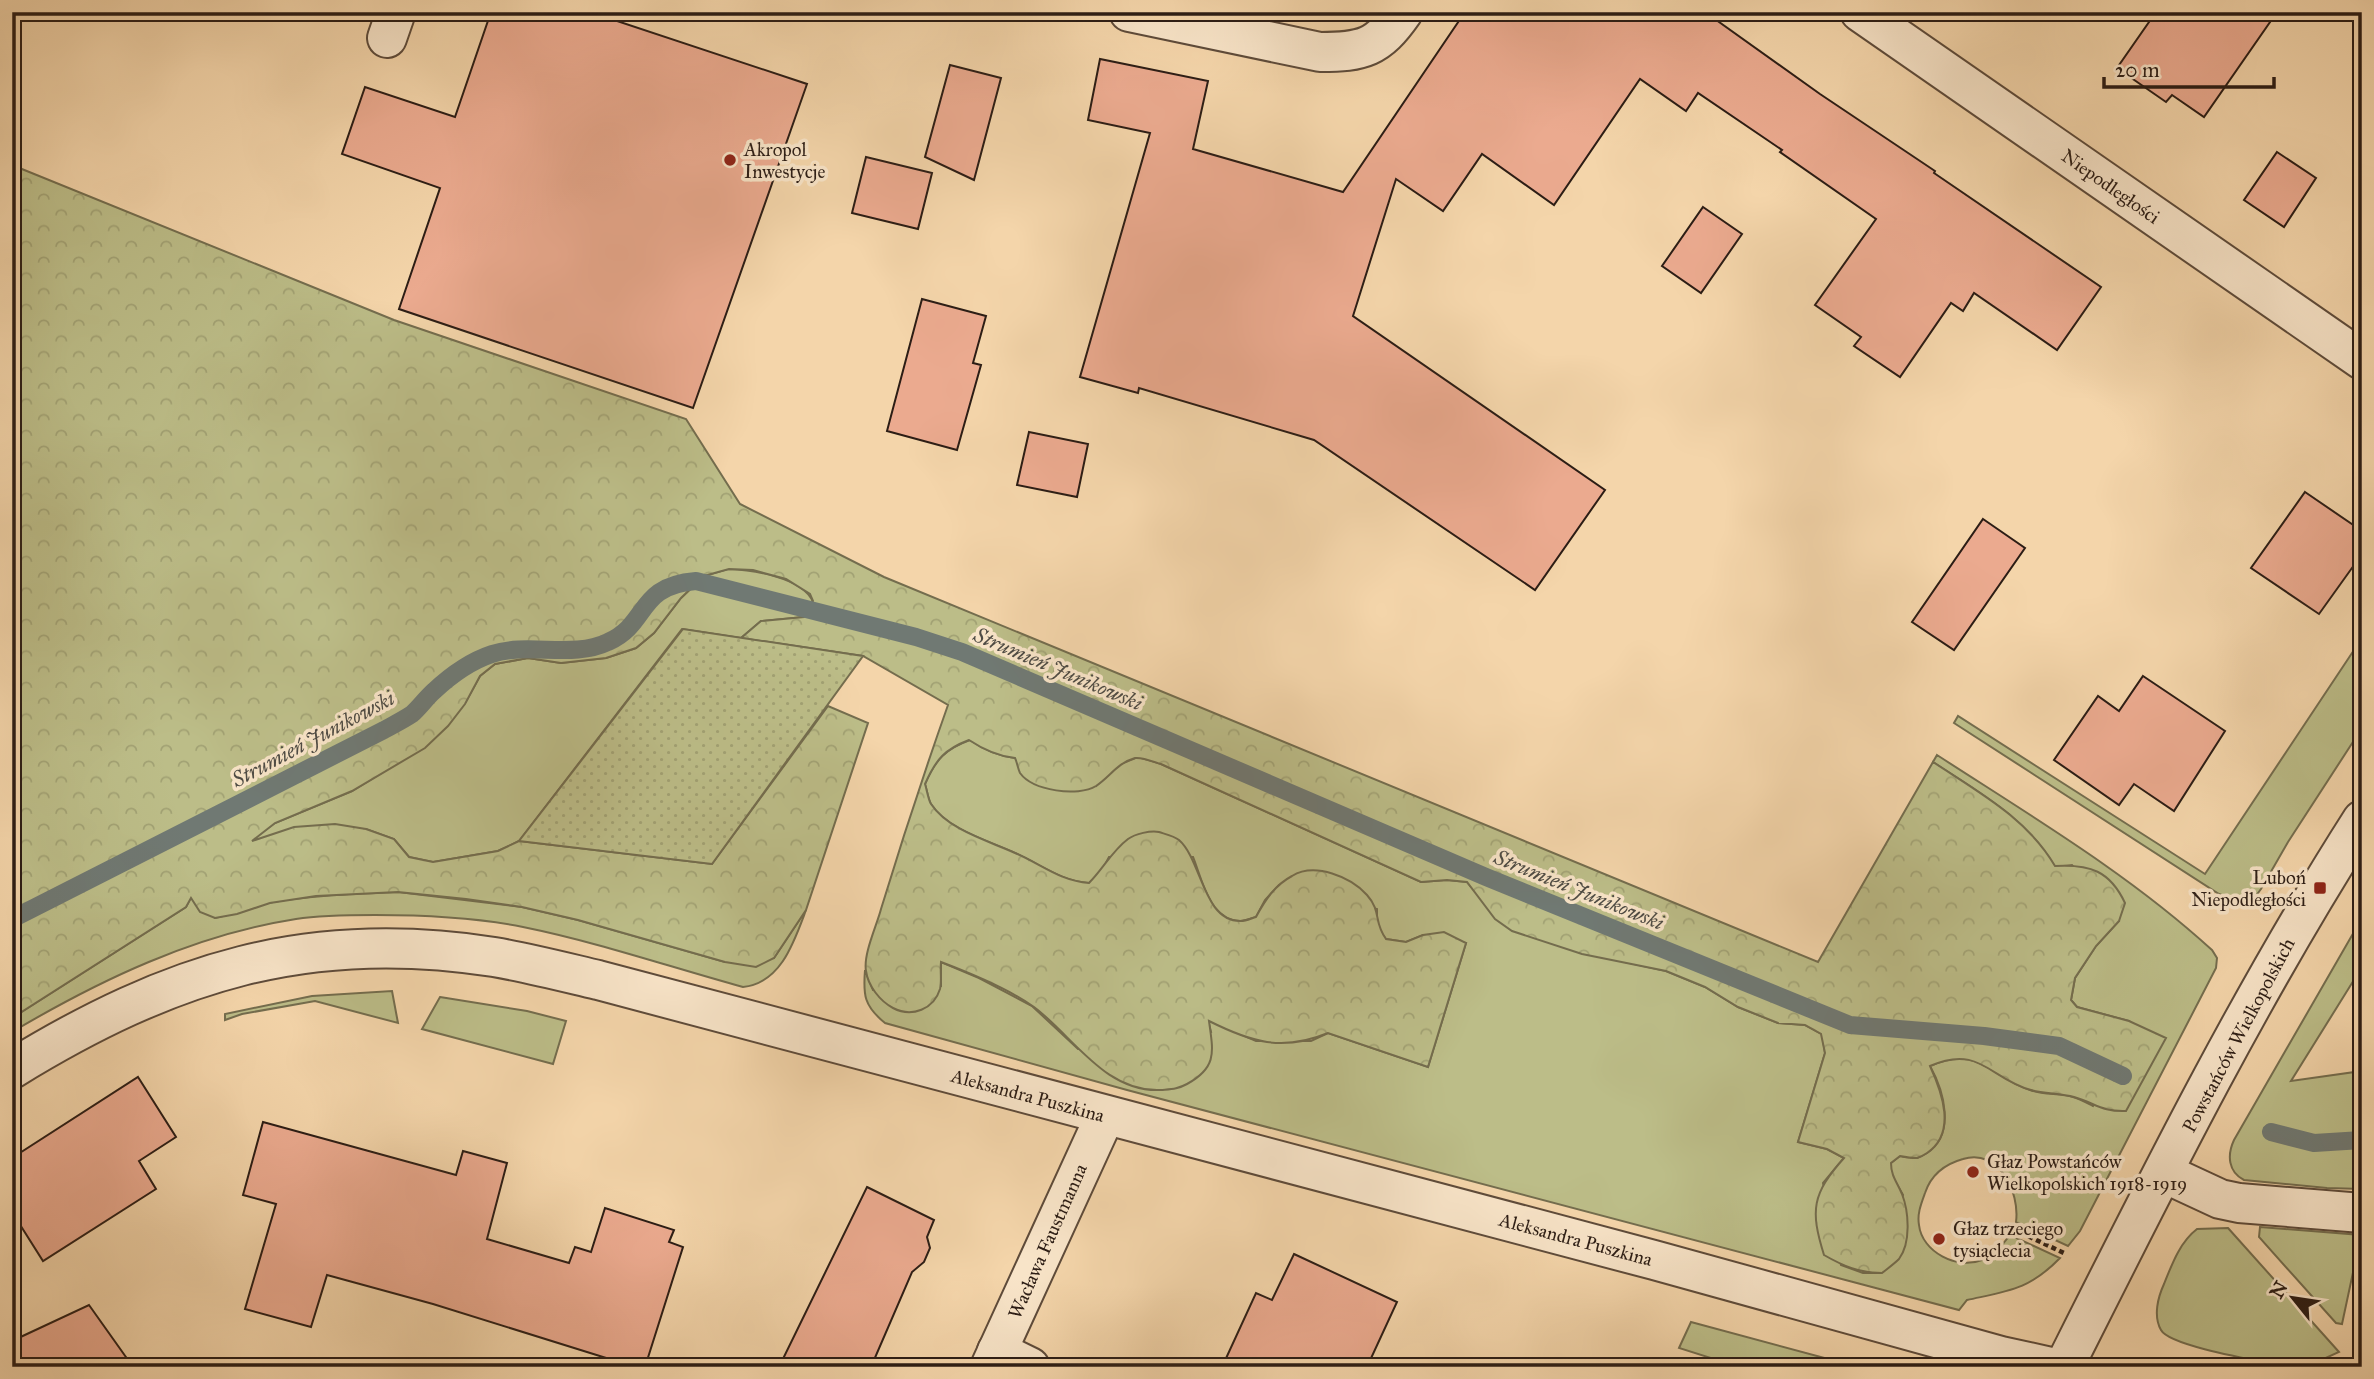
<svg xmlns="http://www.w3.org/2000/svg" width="2374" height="1379" font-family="'IM FELL Great Primer',serif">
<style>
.grass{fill:#bcbd88;stroke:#746d4e;stroke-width:2}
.forest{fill:url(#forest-crowns);stroke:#746d4e;stroke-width:2}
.park{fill:url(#park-dots);stroke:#746d4e;stroke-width:2}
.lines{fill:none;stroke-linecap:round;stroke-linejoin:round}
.stream{stroke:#707973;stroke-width:18}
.building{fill:#ebaa8f;stroke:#2c1d15;stroke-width:2}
.minor-casing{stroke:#5e4b3a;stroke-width:42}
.path{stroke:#2c1d15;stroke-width:4.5;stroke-dasharray:5 3.5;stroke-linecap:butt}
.minor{stroke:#f8e4c8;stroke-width:38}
.poi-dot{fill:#8f2418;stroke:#f8e4c8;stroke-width:2.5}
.labels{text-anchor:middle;stroke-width:7;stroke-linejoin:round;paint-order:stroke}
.poi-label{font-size:19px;fill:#2c1d15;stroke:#f8e4c8;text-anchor:start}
.street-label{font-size:19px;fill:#2c1d15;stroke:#f8e4c8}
.water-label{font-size:21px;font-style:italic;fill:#4e4b44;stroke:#f8e4c8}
</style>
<defs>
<pattern id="forest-crowns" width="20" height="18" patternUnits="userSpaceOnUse" patternTransform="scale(1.75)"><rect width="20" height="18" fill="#bcbd88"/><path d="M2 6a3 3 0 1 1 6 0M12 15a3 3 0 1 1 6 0" fill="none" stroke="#a2a274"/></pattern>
<pattern id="park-dots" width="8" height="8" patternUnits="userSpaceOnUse" patternTransform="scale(1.75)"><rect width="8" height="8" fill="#bcbd88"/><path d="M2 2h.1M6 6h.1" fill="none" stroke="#a2a274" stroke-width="1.8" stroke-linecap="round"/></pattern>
</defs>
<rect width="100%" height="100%" fill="#f4d5aa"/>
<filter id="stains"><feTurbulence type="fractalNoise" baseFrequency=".00286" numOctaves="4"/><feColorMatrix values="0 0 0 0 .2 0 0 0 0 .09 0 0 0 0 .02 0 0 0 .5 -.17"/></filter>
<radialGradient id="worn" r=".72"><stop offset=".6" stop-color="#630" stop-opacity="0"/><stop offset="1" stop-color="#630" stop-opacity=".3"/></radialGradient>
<g class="grass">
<path d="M728,569C752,570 803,577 813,602L804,617L761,621L741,638L682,629L519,841L498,851L433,862L409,857L394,839L366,829L249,842L275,823L352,791L388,769L465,703L480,676L495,664L528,658L561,663L606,658L636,648L654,633L681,598L704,576Z"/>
<path d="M2362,638V728L2288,842L2261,889L2255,897L2244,904L2219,894L1954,723L1958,716L2205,874Z"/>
<path d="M970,740C984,750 997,756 1015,758L1096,786L1116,766L1138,757L1161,764L1421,882L1447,880L1467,882L1478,895L1625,962L1666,971L1705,987L1738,1007L1778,1023L1805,1025L1822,1034L1825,1053L1798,1142L1827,1149L1844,1158L1823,1183L1841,1265L1863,1273H1881L1903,1195L1891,1174V1163L1900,1156C1905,1157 1912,1158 1917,1158C1920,1157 1924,1155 1927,1153C1956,1134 1944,1091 1930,1066C1979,1044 1990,1077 2030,1090C2044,1095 2059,1093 2073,1097C2080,1099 2087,1103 2093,1106L2129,1021L2077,1007L2071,1000L2075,978L2096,946L2119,921L2072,865L2055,867C2027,818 1978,792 1933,762L1937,755C2031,816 2129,874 2212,950L2217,958L2216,968L2080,1231L2068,1246L2016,1222C2020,1192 1999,1148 1963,1159C1945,1164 1931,1175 1925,1193C1921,1204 1917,1214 1919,1225C1922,1252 1957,1270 1982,1260C1994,1255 2002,1246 2010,1235L2060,1258C2029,1290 2008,1291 1967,1300L1959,1310L1127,1090L885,1023C864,1006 863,995 865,970L873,990L941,986V962L979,978L1032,1006L1078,1049L1211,1032L1208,1020L1256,1041H1311L1328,1033L1428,1067L1466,943L1423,935L1406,942L1386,939L1377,927V909L1279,885L1265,900L1256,917C1252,918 1245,921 1240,921C1209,920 1202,879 1193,857H1109L1101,872L1089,883C1060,881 1040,864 1015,853C989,841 948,830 931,804C928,799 927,790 925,784C936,759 945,749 970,740Z"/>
<path d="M398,892L522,907L578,920L725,962L774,958L806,910C794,942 781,983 743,987C670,967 597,942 523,927C474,917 425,915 375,915C349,915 322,915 296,919C194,935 100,980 12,1032V1018L186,907L191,897L215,918C235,914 254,906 273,902C315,895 357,894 398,892Z"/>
<path d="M2362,918V967L2291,1081L2362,1071V1189L2327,1188L2244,1180C2228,1172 2227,1155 2234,1140Z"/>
<path d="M392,991L398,1023L315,1001L242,1014L225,1020V1014L312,996Z"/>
<path d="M440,997L527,1011L566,1021L553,1064L422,1029Z"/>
<path d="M2260,1227L2361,1235L2342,1324L2336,1323L2259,1237Z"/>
<path d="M2228,1228L2339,1352L2306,1367H2289C2267,1362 2170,1347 2161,1330C2153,1316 2158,1297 2164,1284C2172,1264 2180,1242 2197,1229Z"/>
<path d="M1691,1322L1858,1367H1739L1679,1348Z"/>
</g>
<path class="forest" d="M12,165L394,320L686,419L740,504L884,577L1818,962L1933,762C1978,792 2027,818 2055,866C2090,864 2110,871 2125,903L2119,921L2096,946L2075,978L2071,1000L2077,1007L2129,1021L2166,1038L2126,1111C2102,1112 2095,1103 2074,1097C2060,1093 2045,1094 2031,1090C1990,1079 1980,1044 1930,1066C1942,1092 1957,1133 1927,1153C1924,1155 1920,1157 1917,1158C1912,1158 1905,1157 1900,1156L1891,1163C1891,1176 1897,1182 1902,1194C1909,1212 1911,1243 1899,1259C1894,1264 1887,1269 1882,1273C1860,1273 1843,1266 1824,1255C1810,1210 1812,1194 1844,1158L1827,1149L1798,1142L1825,1053L1821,1034L1805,1025L1778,1023L1738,1007L1705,987L1666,971L1582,954L1512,931L1495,919L1467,882L1447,880L1421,882L1161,764C1154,762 1143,757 1135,758C1117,763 1110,777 1096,786C1078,797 1033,791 1020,773C1018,769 1017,762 1015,758C997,756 984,750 969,740C945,749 936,759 925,784C927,790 928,799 931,804C948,830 989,841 1015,853C1041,864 1060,881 1089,883C1103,869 1112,851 1128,839C1135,834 1151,830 1159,832C1165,834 1174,836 1179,840C1202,860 1203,922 1241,921C1246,921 1252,918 1256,917C1265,900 1275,885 1292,876C1315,862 1351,877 1367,895C1382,912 1373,921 1386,939L1406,942L1423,935L1444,932L1466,943L1428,1067L1328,1033C1282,1052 1251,1042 1209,1021C1213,1051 1218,1067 1187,1084C1178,1089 1171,1089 1161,1090C1105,1093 1073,1036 1034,1007C1009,989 970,973 941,962C940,971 942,981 940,989C934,1009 912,1018 893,1008C880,1001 868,986 866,971C863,954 877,925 881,909C902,840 924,773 948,705L863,656L741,638L761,621L804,617L813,601L810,594L786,579L753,570L729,569L704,576L681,598L654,633L636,648L606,658L561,663L528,658L495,664L480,676L465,704L448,726L425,748L352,791L275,823L252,841L294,827L335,824L366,829L394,839L409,857L433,862L498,851L519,841L712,864L828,706L868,723L806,910L774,958L756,967L725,962L578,920L522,907L466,899L398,892L316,896L270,903L237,914L215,918L200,912L191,898L186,907L12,1018Z"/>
<path class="park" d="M683,629L863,656L712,864L519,841Z"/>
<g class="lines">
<g class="stream">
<path d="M12,919L384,730C393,725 403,720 412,714C420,707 426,698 434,691C450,676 471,661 492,654C529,642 573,659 608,642C650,623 636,586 696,581L916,637L962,652L1486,877L1850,1025L1984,1036L2059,1046L2123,1076"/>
<path d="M2271,1132L2314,1143L2362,1140"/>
</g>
</g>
<g class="building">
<path d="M491,12H590L807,84L693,408L399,309L440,188L342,154L365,87L455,117Z"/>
<path d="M1465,12H1705L1820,94L1935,171L1934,173L2101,287L2057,350L1974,293L1963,311L1951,303L1900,377L1854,346L1861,337L1815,305L1876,219L1780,152L1782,150L1698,93L1686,111L1640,79L1554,205L1482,154L1443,211L1396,179L1353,316L1605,490L1535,590L1314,440L1139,388L1138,393L1080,377L1150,133L1088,120L1100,59L1208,81L1193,149L1343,192Z"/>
<path d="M2156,12H2277L2204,117L2172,95L2166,102L2117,68Z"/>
<path d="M950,65L1001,78L974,180L925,157Z"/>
<path d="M2277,152L2316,178L2284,227L2244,200Z"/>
<path d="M866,157L932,173L918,229L852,213Z"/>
<path d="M1703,207L1742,234L1701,293L1662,266Z"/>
<path d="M922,299L986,316L973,363L981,365L957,450L887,431Z"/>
<path d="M1029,432L1088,444L1077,497L1017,485Z"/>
<path d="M2305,492L2362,531V554L2319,614L2251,568Z"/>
<path d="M1983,519L2025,548L1954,650L1912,622Z"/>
<path d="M2143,676L2225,731L2174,811L2134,784L2119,805L2054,760L2098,696L2119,711Z"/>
<path d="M138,1077L176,1137L139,1161L156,1189L43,1261L12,1212V1158Z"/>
<path d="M263,1122L456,1175L463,1151L507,1163L487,1239L569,1263L575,1247L591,1252L605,1208L674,1230L669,1242L683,1247L645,1367H635L433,1304L327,1275L311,1327L245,1309L276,1204L243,1195Z"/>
<path d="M867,1187L934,1220L927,1237L930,1248L924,1262L912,1272L871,1367H779Z"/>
<path d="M1294,1254L1397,1302L1367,1367H1222L1256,1293L1272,1300Z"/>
<path d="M89,1305L133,1367H12V1341Z"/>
</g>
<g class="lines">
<g class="minor-casing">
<g id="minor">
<path d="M1129,12L1320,52C1363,52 1378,48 1403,12"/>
<path d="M1860,12L2362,360"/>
<path d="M387,38L396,12"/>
<path d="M12,1069C170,972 308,928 494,957C529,963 564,972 598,980L1654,1260L2001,1356L2051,1367"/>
<path d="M2164,1173L2220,1199L2239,1203L2362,1213"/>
<path d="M997,1351L1030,1367"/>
<path d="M990,1367L1105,1116"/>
<path d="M2064,1367C2157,1182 2250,995 2362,820"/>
</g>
</g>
<path class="path" d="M2013,1229L2066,1254"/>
<use href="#minor" class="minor"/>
</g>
<g class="poi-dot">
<circle cx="730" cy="160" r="7"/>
<rect x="2313" y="881" width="14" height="14" rx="3.5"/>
<circle cx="1973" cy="1172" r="7"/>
<circle cx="1939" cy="1239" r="7"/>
</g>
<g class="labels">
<g class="poi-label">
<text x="744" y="156">Akropol<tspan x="744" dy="22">Inwestycje</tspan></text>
<text x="2306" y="884" text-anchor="end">Luboń<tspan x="2306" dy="22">Niepodległości</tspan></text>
<text x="1987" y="1168">Głaz Powstańców<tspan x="1987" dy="22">Wielkopolskich 1918-1919</tspan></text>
<text x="1953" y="1235">Głaz trzeciego<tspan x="1953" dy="22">tysiąclecia</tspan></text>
</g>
<g class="street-label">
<text transform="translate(2111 186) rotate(35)" y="7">Niepodległości</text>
<text transform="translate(2238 1035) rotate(-62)" y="7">Powstańców Wielkopolskich</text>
<text transform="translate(1028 1095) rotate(15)" y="7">Aleksandra Puszkina</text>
<text transform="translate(1576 1239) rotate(15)" y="7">Aleksandra Puszkina</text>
<text transform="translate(1047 1241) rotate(-66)" y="7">Wacława Faustmanna</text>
</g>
<g class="water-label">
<text transform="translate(1058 669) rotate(23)" y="7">Strumień Junikowski</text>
<text transform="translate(313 739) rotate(-28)" y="7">Strumień Junikowski</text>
<text transform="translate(1579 890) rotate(22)" y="7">Strumień Junikowski</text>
</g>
</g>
<rect width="2374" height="1379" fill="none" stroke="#f4d5aa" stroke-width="42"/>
<rect x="14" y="14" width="2346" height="1351" fill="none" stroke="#2c1d15" stroke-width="3.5"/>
<rect x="21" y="21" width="2332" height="1337" fill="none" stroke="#2c1d15" stroke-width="2"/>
<g transform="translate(2293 1298) rotate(300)" stroke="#f8e4c8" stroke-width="5" paint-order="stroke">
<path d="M0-5L12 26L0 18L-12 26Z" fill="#2c1d15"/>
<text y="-10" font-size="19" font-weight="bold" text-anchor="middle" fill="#2c1d15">N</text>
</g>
<path d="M2104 77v10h170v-10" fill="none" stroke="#2c1d15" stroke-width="3.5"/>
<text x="2115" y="77" font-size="21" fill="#2c1d15" stroke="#f8e4c8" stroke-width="5" paint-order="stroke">20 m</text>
<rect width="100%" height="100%" filter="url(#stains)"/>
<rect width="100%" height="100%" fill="url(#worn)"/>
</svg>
